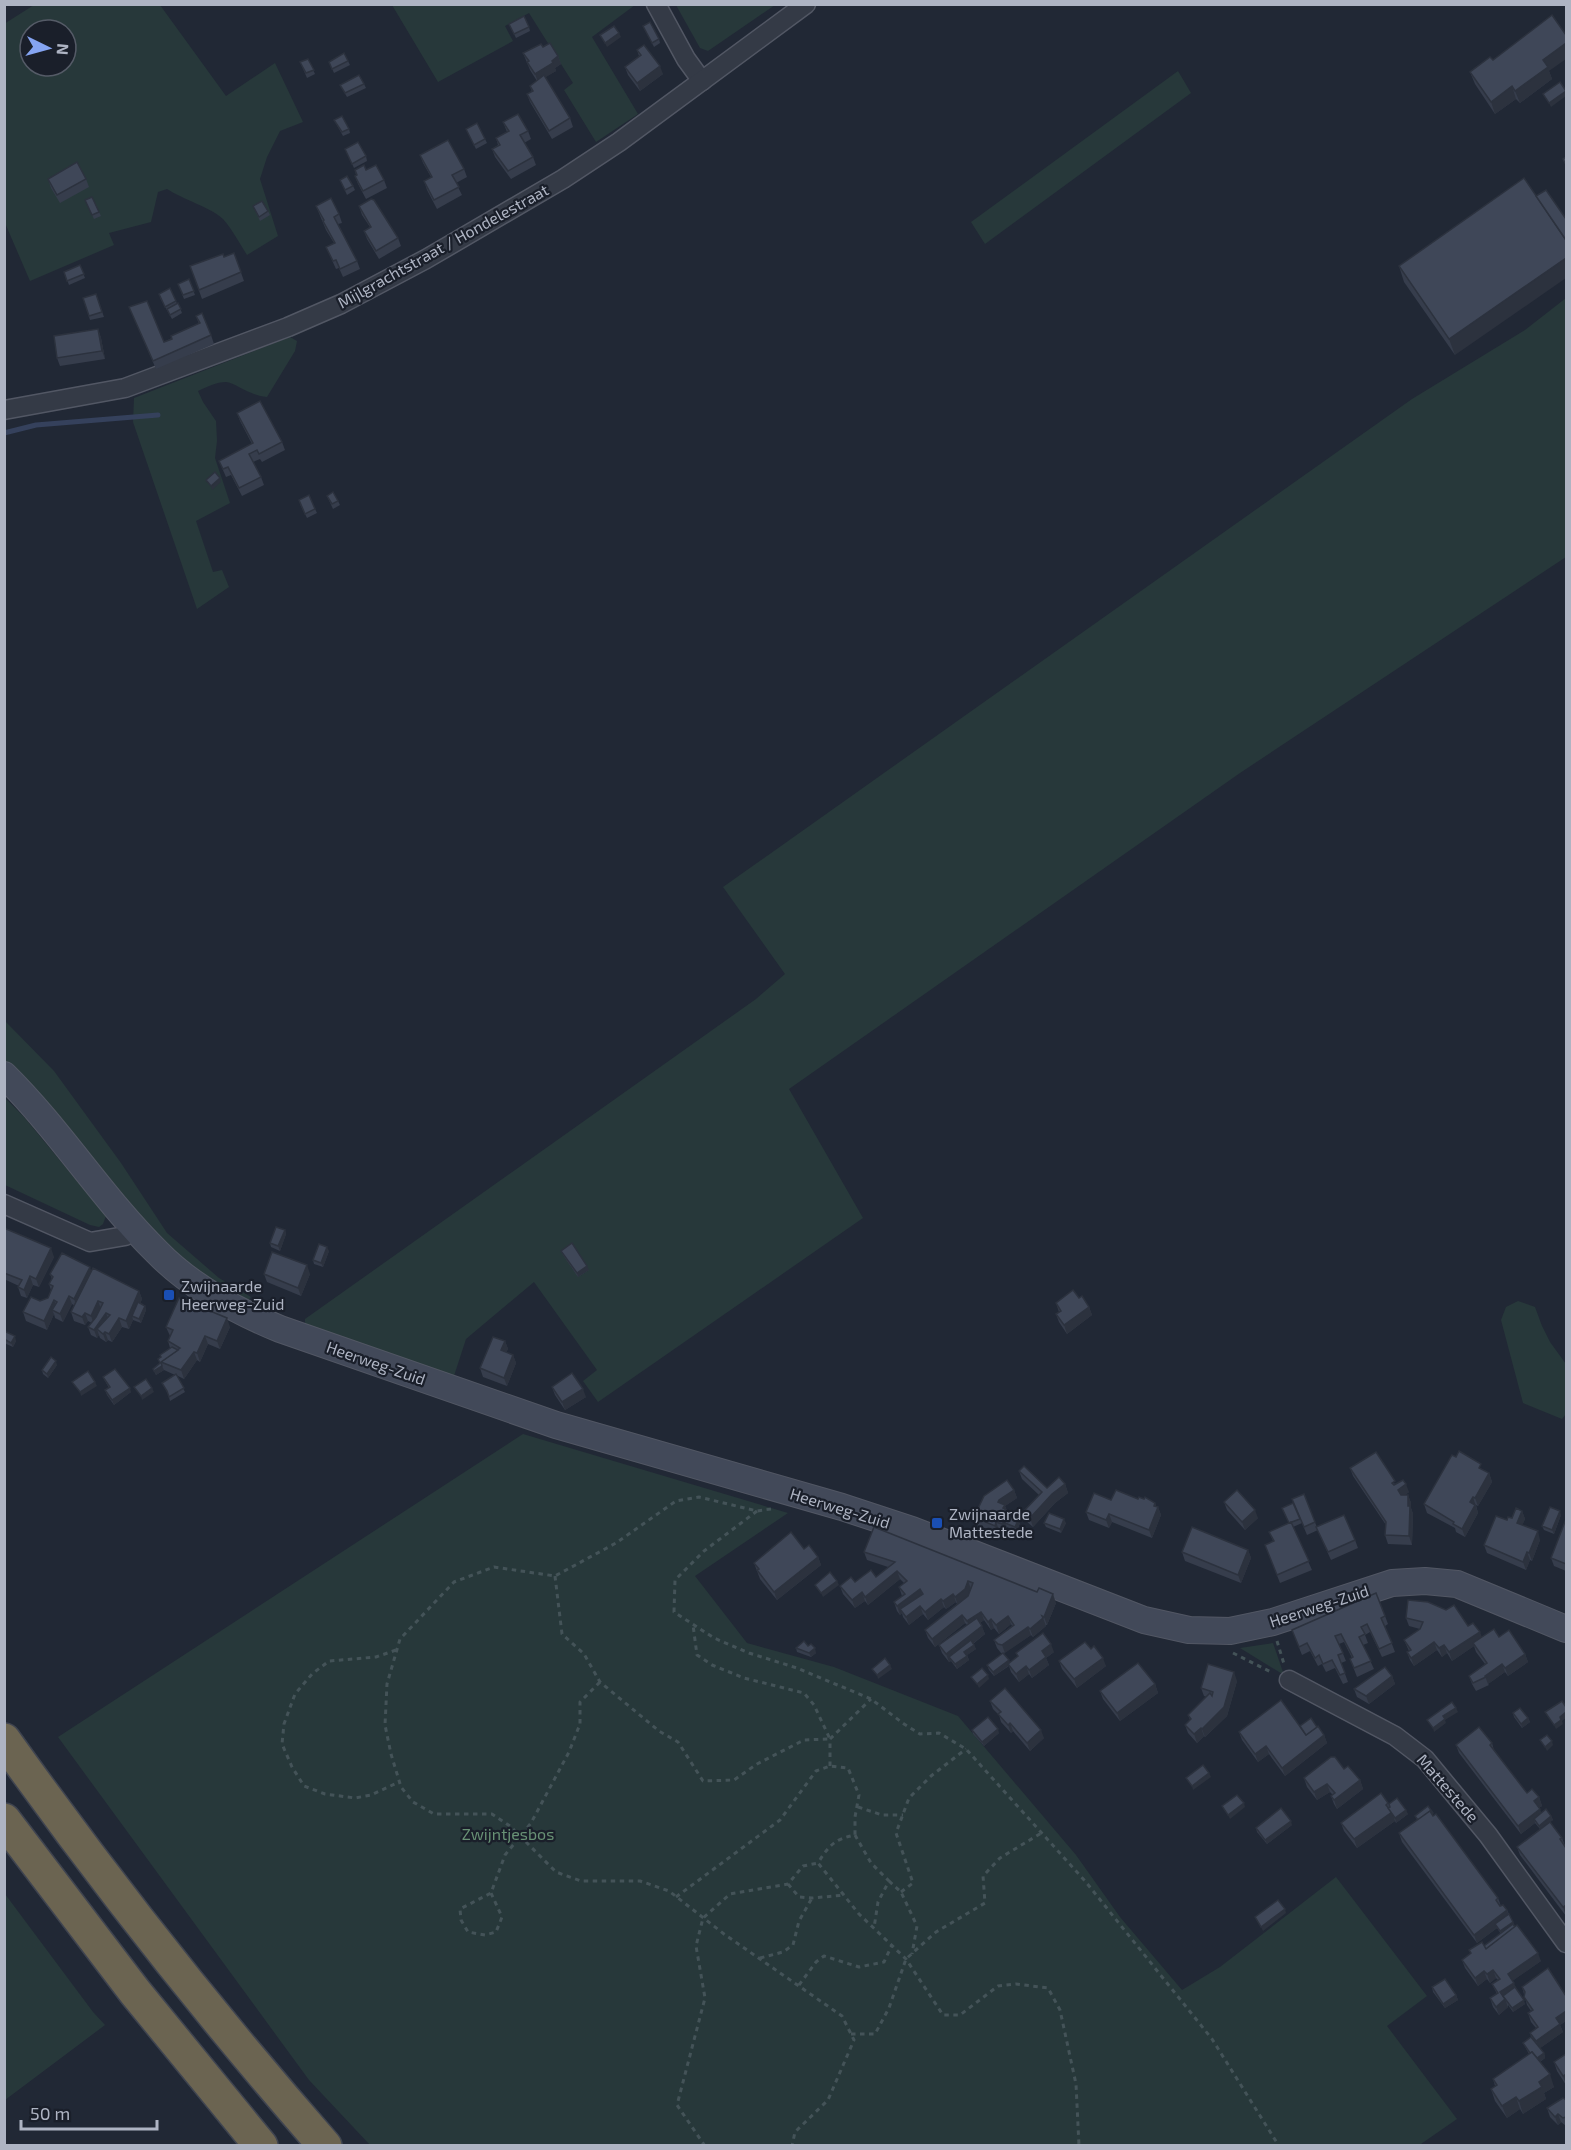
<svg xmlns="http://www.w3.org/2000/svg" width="1571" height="2150" font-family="'Exo 2',sans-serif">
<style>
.green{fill:#27383a;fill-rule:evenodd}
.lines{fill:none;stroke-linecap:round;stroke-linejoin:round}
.stream{stroke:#35415c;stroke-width:5}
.street-casing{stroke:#525764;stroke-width:21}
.secondary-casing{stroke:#525764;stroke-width:28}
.highway-casing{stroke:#3f4450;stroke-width:36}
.path{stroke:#445358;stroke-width:3;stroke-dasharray:4.5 4.5;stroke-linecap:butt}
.street{stroke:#343a46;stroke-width:18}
.secondary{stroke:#424959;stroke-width:26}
.highway{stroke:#6b6451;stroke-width:33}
.wall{fill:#363d4c}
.shaded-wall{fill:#2c323e}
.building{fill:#3f4758;stroke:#2c323e;stroke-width:1.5}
.transit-dot{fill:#1a4fb4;stroke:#1a1f2a;stroke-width:2}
.labels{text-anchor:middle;stroke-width:4.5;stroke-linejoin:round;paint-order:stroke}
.street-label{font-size:16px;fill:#aeb4c3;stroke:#1a1f2a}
.poi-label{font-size:16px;fill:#aeb4c3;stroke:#1a1f2a;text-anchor:start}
.park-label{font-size:16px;fill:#689175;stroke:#1a1f2a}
</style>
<rect width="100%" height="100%" fill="#212835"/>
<g class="green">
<path d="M34,5H160L226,96L275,63L303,122L280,131L267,157L260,179L278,236L247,255C240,244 232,229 223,219C212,208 182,199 167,189L158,192L151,222L109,233L114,245L30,281L5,223L4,24ZM30,30H66V66H30Z"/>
<path d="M392,5H635L592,37L638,114L596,142L564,90L573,83L529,13L505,26L513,41L438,82Z"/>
<path d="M676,5H775L708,51L700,48Z"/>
<path d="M1178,71L1191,93L985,244L971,222Z"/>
<path d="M1566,298V557L1240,773L789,1089L863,1218L598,1402L583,1381L597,1370L534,1282L466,1339L453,1379L305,1331V1319L756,999L785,974L723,887L1412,399L1525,330Z"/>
<path d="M290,337L297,341L295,351L267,397C250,396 236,383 226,382C217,382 206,387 198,391L203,402L216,421L217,441L215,458L230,503L196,521L213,572L222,570L229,587L197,609L133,422L134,398Z"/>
<path d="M4,1020L54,1071L121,1163L167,1233L219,1278L251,1297L245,1304L160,1244L5,1068Z"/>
<path d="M5,1098L24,1117L106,1216L103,1224L99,1227L90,1225L5,1185Z"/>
<path d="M1518,1301L1535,1307L1542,1326L1550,1342L1566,1364V1414L1562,1419L1523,1403L1501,1320L1506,1307Z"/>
<path d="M523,1434L788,1513L695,1576L747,1643L834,1667L958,1716L1076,1855L1120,1917L1182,1990L1220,1967L1336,1877L1427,1996L1387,2026L1457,2119L1418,2146L370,2145L309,2080L58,1737Z"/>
<path d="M1273,1643L1284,1675L1240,1648Z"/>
<path d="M5,1894L93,2012L105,2025L5,2100Z"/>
</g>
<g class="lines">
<path class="stream" d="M4,433L36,425L158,415"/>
<g class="street-casing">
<g id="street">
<path d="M656,4L686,59L702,81"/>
<path d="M4,410L125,388L288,327L341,304L426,259L563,179L619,142L806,4"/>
<path d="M4,1204L90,1242L125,1236L135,1230"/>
<path d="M1289,1680L1395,1736L1425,1759L1488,1835L1566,1943"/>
</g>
</g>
<g class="secondary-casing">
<path id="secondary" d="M4,1075C60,1130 101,1197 157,1252C191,1287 236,1311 280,1329L556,1425L842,1507L912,1530L1144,1620L1189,1630L1230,1631L1273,1622L1392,1583L1425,1581L1457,1584L1566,1629"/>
</g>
<g class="highway-casing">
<g id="highway">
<path d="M4,1740C104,1880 211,2016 325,2146"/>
<path d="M4,1820L135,1992L261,2146"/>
</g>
</g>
<g class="path">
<path d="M771,1509L757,1511L699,1497L676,1501L616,1543L555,1576L494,1567L454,1582L400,1639L387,1684L385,1725L391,1754L401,1787L413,1802L434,1814H492L510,1826L556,1872L581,1881H640L669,1891L724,1934L842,2016L854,2040L828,2100L795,2132L792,2146"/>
<path d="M757,1511L704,1551L675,1580L674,1612L714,1638L749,1653L797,1668L871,1699L904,1724L920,1734L939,1733L966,1749L1085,1881L1212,2039L1279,2146"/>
<path d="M555,1576L562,1634L584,1654L600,1682L659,1731L678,1742L703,1781L734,1780L757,1764L804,1740L830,1739L814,1705L804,1693L744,1678L712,1665L697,1655L693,1625"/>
<path d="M1277,1641L1284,1664"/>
<path d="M396,1650L376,1657L329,1661L312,1674L295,1694L284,1724L282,1744L292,1767L304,1786L325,1794L355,1798L371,1795L399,1782"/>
<path d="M1233,1653L1273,1673"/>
<path d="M830,1766V1739L871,1699"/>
<path d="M858,1807L882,1815H903"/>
<path d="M855,1835L871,1863L889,1881L878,1902L874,1928"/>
<path d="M889,1881L901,1892L917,1926L912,1954"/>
<path d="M788,1884L799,1897L812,1898L845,1895"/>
<path d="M901,1892L913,1883L896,1833L909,1798L931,1776L966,1749"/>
<path d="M491,1893L502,1917L496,1932L485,1935L468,1932L461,1920L460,1909L491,1893L505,1855L531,1823L569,1752L580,1724V1702L600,1682"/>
<path d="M676,1897L780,1820L816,1771L830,1766L848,1768L859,1795L855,1817V1835C835,1839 829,1845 818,1863L859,1914L906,1959L943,2015H960L998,1986L1016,1984L1048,1988L1060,2010L1076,2084L1079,2146"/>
<path d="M760,1958L783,1952L793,1945L799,1921L812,1898"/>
<path d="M799,1985L816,1962L824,1956L859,1967L884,1962L892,1945"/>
<path d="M851,2034H875L889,2008L906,1959L936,1932L985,1903L983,1876L1000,1858L1043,1832"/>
<path d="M705,2146L677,2105L705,1998L696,1946L703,1918L730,1894L788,1884L803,1866L818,1863"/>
</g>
<use href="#street" class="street"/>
<use href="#secondary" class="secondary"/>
<use href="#highway" class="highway"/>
</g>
<g class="wall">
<path d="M509,24L529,27L530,31L516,38Z"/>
<path d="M643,26L659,39L660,43L654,47Z"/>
<path d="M543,47L558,56L561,64L555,68L556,71L545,77L570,118L573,127L552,139L530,102L527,94L532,92L530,86L537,81L530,70L523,53Z"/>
<path d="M637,50L663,74L640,91L628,75L625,67L639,56Z"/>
<path d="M308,59L315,74L307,78L300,62Z"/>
<path d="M1493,60L1549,71L1552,79L1520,103L1516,99L1495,114L1475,84L1470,72Z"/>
<path d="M348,61L350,65L334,73L329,62Z"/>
<path d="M364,84L366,88L347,97L340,85Z"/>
<path d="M334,120L349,129L350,133L343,136Z"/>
<path d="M503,122L528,131L531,139L524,143L533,157L536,165L511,179L495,157L492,149L498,145L496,138L507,132Z"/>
<path d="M466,129L485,139L487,143L476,149Z"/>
<path d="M345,149L366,156L367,161L354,168Z"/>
<path d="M420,155L464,169L467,177L456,183L462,195L437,209L427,190L424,181L431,177L423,163Z"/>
<path d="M355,170H366L384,180L387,188L366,199L358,184L355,176L356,175Z"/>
<path d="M1524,178L1455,355L1404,282L1399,266Z"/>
<path d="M48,179H86L89,187L60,203L51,188Z"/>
<path d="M340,180L353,186L355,190L347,195Z"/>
<path d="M85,200L99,212L101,216L94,219Z"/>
<path d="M253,206L268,211L270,215L260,221Z"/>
<path d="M316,206L339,214L342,223L338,224L357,261L360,269L343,277L339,268L336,269L326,247L334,243L326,230Z"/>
<path d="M359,206L398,238L401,246L379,259L367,239L364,231L370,227L362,215Z"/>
<path d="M234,253L244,281L202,299L190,266L224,257Z"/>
<path d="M80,265L85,278L69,285L64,272Z"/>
<path d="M189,279L195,295L184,299L178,284Z"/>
<path d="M96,294L104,317L90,320L83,298Z"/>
<path d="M160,298L176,301L177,304L178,303L182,313L172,319Z"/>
<path d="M129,307L164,342L199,324L196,316L211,335L214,344L156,369Z"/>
<path d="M98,329L101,338L105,359L60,366L57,358Z"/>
<path d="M237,413L282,442L285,450L262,462L260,459L253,462L261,477L264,485L242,496L231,475L226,477L219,461L252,444L240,421Z"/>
<path d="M327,496L338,501L340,505L333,509Z"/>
<path d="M300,504L315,509L317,513L307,518Z"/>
<path d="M4,1228L54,1257L39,1287L33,1285L27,1298L21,1296L18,1287L19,1286L6,1280L4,1283Z"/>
<path d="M285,1230L286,1234L280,1251L271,1247L270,1243Z"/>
<path d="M329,1251L323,1267L314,1264L313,1260Z"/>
<path d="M561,1251L589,1270L578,1277L563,1255Z"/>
<path d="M91,1271L139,1291L142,1299L140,1304L145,1306L146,1310L141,1323L133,1320L129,1329L122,1327L112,1342L108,1340L106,1342L100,1338L99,1335L97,1338L91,1335L88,1327L92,1323L88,1321L85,1325L74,1321L71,1312L75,1306L72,1304L63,1322L55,1318L54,1314L47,1330L26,1321L23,1312L40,1301L48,1298L51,1290L49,1284L52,1279L50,1274Z"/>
<path d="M264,1274H310L301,1296L267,1282Z"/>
<path d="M1079,1298L1089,1307L1092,1315L1067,1334L1059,1322L1056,1314L1059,1312L1056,1303Z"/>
<path d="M166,1327H230L220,1349L208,1344L200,1362L197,1360L184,1379L176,1375L185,1392L170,1401L168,1394L162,1383L175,1375L164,1370L156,1375L153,1369L160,1364L158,1359L170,1348L168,1341L170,1336Z"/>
<path d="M4,1331L16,1341L13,1347L4,1343Z"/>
<path d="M505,1341L508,1349L506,1352L513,1355L516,1363L507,1386L483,1377L480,1368Z"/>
<path d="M57,1365L48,1378L43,1374L42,1370Z"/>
<path d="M103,1377L131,1392L114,1405L107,1395L105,1390L109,1388L105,1381Z"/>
<path d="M552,1387L586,1397L565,1410L555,1395Z"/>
<path d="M1350,1468L1396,1484L1409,1492L1405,1495H1408L1411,1503V1508L1413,1514L1412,1545L1388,1544L1385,1535L1386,1525L1353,1476Z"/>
<path d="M1484,1470L1489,1473L1492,1482L1478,1506L1476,1505L1478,1513L1465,1537L1456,1532L1455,1528L1427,1513L1424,1504Z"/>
<path d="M1019,1471L1047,1488L1065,1484L1068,1493L1055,1503L1033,1527L1026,1521L1023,1512L1039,1495L1022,1479Z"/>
<path d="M1014,1490L1017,1498L1005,1506L1009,1515L1021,1520L1017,1531L1007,1527L1005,1532L999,1530L998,1534L977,1525L974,1517Z"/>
<path d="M1304,1494L1318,1530L1307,1535L1302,1523L1293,1527L1312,1570L1280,1583L1265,1545L1273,1541L1269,1532L1289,1523L1293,1503Z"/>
<path d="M1138,1499L1155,1503L1156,1506L1158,1507L1161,1515L1152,1538L1112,1522L1109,1528L1089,1520L1086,1512L1111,1500Z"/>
<path d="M1224,1502L1258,1518L1245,1530L1227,1510Z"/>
<path d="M1522,1511L1525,1519L1522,1525L1540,1540L1532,1561L1530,1560L1526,1570L1487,1553L1484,1545L1507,1520L1512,1518Z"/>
<path d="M1561,1515L1554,1534L1544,1530L1542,1526Z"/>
<path d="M1566,1519V1571L1554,1566L1551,1558Z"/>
<path d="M1044,1523H1066L1061,1533L1046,1527Z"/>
<path d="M1316,1527L1355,1540L1358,1548L1331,1560Z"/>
<path d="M804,1549L818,1557L821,1565L777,1600L760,1579L754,1563Z"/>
<path d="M1248,1550L1251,1558L1241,1583L1185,1561L1182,1552Z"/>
<path d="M864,1552L1056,1603L1047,1625H1046V1626L1033,1637L1031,1635L1004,1653L1010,1663L1018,1657L1016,1653L1054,1652L1046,1658L1049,1665L1032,1678L1029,1674L1019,1682L1011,1672L1009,1666L994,1676L989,1670L987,1665L1003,1653H1001L997,1648L994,1640L1012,1626L1011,1624L999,1634L994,1628L991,1630L984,1620L980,1623L985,1634L973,1644L976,1649L967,1655L969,1660L957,1669L951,1661L949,1662L942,1653L939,1645L967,1625L965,1623L935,1647L928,1638L925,1630L957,1604L956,1602L946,1609L944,1607L928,1620L923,1614L909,1625L903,1617L902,1613L900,1615L897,1611L894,1602L902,1596L899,1587L904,1583L900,1579L868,1605L865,1601L855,1608L843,1594L840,1586L876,1577L888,1567L867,1560Z"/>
<path d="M1385,1616L1388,1624L1385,1626L1395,1652L1382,1657L1370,1632L1365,1635L1368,1643L1363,1645L1374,1669L1357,1677L1350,1659L1352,1658L1344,1642L1339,1644L1346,1661L1341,1663L1348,1682L1343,1684L1335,1668L1326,1672L1322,1664L1318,1666L1310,1651L1302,1655L1292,1630Z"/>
<path d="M1406,1618L1468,1626L1482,1638L1499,1637L1525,1654L1528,1662L1508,1676L1505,1672L1488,1684L1489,1685L1476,1691L1472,1684L1469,1676L1485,1664L1476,1652L1474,1646L1452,1661L1447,1653L1442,1657L1437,1650L1414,1666L1410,1660L1407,1652L1409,1651L1404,1640L1420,1629L1409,1626Z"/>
<path d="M808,1646L816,1653L811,1657L797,1652L796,1648Z"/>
<path d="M1091,1649L1106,1666L1077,1688L1062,1669L1059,1661Z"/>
<path d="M1392,1676L1395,1684L1369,1704L1357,1697L1354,1689Z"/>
<path d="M1237,1681L1227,1716L1205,1737L1204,1736L1197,1743L1188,1733L1185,1725L1190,1720L1188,1715L1207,1697L1204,1696L1201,1688Z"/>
<path d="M1155,1684L1158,1693L1120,1721L1103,1699L1100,1691Z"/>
<path d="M990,1701L1044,1738L1030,1751L1013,1731L1011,1733L1001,1722L999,1715L993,1709Z"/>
<path d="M1513,1713L1528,1718L1530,1722L1522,1728L1514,1717Z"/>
<path d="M1300,1726L1317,1727L1324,1735L1327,1743L1285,1776L1269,1754L1258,1762L1242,1740L1239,1732Z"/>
<path d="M972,1730L999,1733L984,1746L973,1734Z"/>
<path d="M1492,1743L1494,1750L1527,1793L1539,1797L1542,1806L1539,1808L1541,1813L1551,1816L1553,1820L1550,1822L1562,1838L1565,1846L1566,1916L1520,1855L1517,1847L1540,1829L1535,1823L1521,1834L1459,1753L1456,1745Z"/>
<path d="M1304,1778L1360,1780L1363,1789L1337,1809L1334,1804L1331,1796L1333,1795L1330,1792L1317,1800L1307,1787Z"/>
<path d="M1388,1803L1389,1804L1408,1814L1396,1823L1395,1821L1357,1848L1344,1831L1341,1823Z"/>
<path d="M1434,1815L1498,1898L1501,1906L1507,1910L1513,1922L1514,1926L1541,1961L1512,1981L1525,2004L1513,2012L1508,2005V2007L1499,2015L1493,2007L1490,1998L1497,1994L1492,1984L1498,1980L1496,1978L1490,1983L1487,1979L1478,1986L1465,1968L1462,1960L1471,1954L1469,1950L1484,1946L1501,1934L1497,1928L1477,1943L1402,1842L1399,1833L1417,1820L1415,1816Z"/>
<path d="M1292,1825L1267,1844L1257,1832L1256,1828Z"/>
<path d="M1432,1987L1456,1995L1458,2000L1445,2008L1433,1992Z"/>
<path d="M1522,1987L1566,1996V2021L1560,2025L1563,2032L1540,2048L1544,2053L1545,2058L1540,2062L1554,2087L1544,2093L1546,2099L1523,2114L1520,2109L1507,2118L1495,2101L1491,2089L1495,2086L1493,2079L1529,2054L1523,2043L1531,2037L1530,2033L1536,2028L1531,2022L1528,2013L1531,2011L1527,2005Z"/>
<path d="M1566,2054V2085L1557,2071L1554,2062Z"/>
<path d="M1566,2100V2126L1561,2122L1558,2125L1550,2117L1547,2108Z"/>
</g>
<g class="shaded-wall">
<path d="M619,33L621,37L607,47L605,43Z"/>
<path d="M1566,43V59L1549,71L1552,79L1520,103L1515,91L1543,60Z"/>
<path d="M558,56L561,64L555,68L556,71L538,82L535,74Z"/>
<path d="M660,66L663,74L640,91L637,83Z"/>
<path d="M1512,86L1516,99L1495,114L1491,102Z"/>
<path d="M1566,91V96L1551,107L1549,103Z"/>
<path d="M1566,258V278L1455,355L1449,339Z"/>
<path d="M98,329L101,338L105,359L102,351Z"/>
<path d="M220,478L221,482L212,490L211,486Z"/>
<path d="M285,1230L286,1234L280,1251L278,1246Z"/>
<path d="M327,1247L329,1251L323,1267L321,1263Z"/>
<path d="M51,1248L54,1257L39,1287L36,1279Z"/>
<path d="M307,1265L310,1274L301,1296L298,1288Z"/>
<path d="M587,1266L589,1270L578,1277L577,1273Z"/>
<path d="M90,1267L93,1275L77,1307L74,1299Z"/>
<path d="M30,1276L33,1285L27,1298L24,1290Z"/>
<path d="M139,1291L142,1299L135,1317L132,1316L133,1320L129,1329L126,1321Z"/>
<path d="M69,1296L72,1304L63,1322L60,1314Z"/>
<path d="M54,1300L57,1308L52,1310L54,1314L47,1330L44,1321Z"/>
<path d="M98,1301L101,1309L94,1324L91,1316Z"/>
<path d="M145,1306L146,1310L141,1323L139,1319Z"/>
<path d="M1089,1307L1092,1315L1067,1334L1064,1325Z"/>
<path d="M85,1313L88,1321L85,1325L82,1317Z"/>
<path d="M106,1313L109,1321L97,1329L99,1335L97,1338L94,1330Z"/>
<path d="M119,1318L122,1327L112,1342L109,1334Z"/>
<path d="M227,1318L230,1327L220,1349L217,1341Z"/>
<path d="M105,1332L108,1340L106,1342L103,1334Z"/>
<path d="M15,1336L16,1341L13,1347L11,1343Z"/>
<path d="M205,1336L208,1344L200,1362L197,1353Z"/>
<path d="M505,1341L508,1349L504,1358L501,1350Z"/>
<path d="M194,1352L197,1360L184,1379L181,1370Z"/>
<path d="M513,1355L516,1363L507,1386L504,1378Z"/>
<path d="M56,1361L57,1365L48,1378L47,1374Z"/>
<path d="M162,1366L164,1370L156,1375L154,1371Z"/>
<path d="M95,1382L97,1386L81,1396L80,1392Z"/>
<path d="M130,1388L131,1392L114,1405L112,1400Z"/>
<path d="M152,1388L154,1392L142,1400L141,1396Z"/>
<path d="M583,1389L586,1397L565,1410L562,1402Z"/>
<path d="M1489,1473L1492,1482L1478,1506L1475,1498Z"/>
<path d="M1065,1484L1068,1493L1055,1503L1033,1527L1030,1518L1052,1494Z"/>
<path d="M1406,1484L1409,1492L1401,1498L1398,1490Z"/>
<path d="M1014,1490L1017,1498L1005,1506L1011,1519L1005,1523L1007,1527L1005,1532L1002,1524L998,1502L999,1500Z"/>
<path d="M1408,1495L1411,1503V1508L1413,1514L1412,1545L1409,1536Z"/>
<path d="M1473,1497L1478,1513L1465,1537L1462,1529L1470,1502Z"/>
<path d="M1155,1503L1157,1509L1158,1507L1161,1515L1152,1538L1149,1530Z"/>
<path d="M1255,1510L1258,1518L1245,1530L1242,1522Z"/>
<path d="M1522,1511L1525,1519L1520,1531L1517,1523Z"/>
<path d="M1560,1511L1561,1515L1554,1534L1552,1530Z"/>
<path d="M1109,1514L1112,1522L1109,1528L1106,1520Z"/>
<path d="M1020,1516L1021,1520L1017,1531L1015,1527Z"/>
<path d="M1064,1519L1066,1523L1061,1533L1060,1529Z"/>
<path d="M996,1522L999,1530L998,1534L995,1526Z"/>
<path d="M1538,1531L1540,1540L1532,1561L1529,1553Z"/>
<path d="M1248,1550L1251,1558L1241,1583L1238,1575Z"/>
<path d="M1527,1552L1530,1560L1526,1570L1523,1562Z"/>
<path d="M818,1557L821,1565L777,1600L774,1592Z"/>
<path d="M897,1571L900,1579L868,1605L865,1597Z"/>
<path d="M837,1581L839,1585L823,1597L821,1593Z"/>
<path d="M968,1581L971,1589L968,1597L958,1605L955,1597Z"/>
<path d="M920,1589L923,1597L900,1609L902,1613L900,1615L897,1606Z"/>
<path d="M862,1592L865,1601L855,1608L852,1600Z"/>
<path d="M953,1594L956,1602L946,1609L943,1601Z"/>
<path d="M1053,1594L1056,1603L1047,1625L1044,1617Z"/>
<path d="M941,1599L944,1607L928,1620L925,1612Z"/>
<path d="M920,1606L923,1614L909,1625L906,1617Z"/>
<path d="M981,1612L984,1620L970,1630L967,1621Z"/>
<path d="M962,1615L965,1623L935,1647L932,1639Z"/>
<path d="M1008,1616L1011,1624L999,1634L996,1625Z"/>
<path d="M1043,1618L1046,1626L1033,1637L1030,1629Z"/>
<path d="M991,1619L994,1628L991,1630L988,1622Z"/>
<path d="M982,1626L985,1634L952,1660L949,1657L951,1661L949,1662L946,1654Z"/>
<path d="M1028,1627L1031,1635L1005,1653L1002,1645Z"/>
<path d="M1480,1632L1483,1640L1452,1661L1449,1652Z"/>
<path d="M1434,1642L1437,1650L1414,1666L1411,1658Z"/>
<path d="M1051,1644L1054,1652L1046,1658L1049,1665L1032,1678L1029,1670L1042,1651Z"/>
<path d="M974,1645L976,1649L966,1656L964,1652Z"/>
<path d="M1444,1645L1447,1653L1442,1657L1439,1648Z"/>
<path d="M815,1648L816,1653L811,1657L809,1653Z"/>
<path d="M1525,1654L1528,1662L1508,1676L1505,1668Z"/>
<path d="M967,1656L969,1660L957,1669L955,1664Z"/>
<path d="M1103,1658L1106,1666L1077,1688L1074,1679Z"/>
<path d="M1009,1660L1011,1664L994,1676L993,1672Z"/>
<path d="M1502,1664L1505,1672L1488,1684L1485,1676Z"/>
<path d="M890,1665L892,1669L878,1679L877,1675Z"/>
<path d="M1026,1666L1029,1674L1019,1682L1016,1674Z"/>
<path d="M1234,1672L1237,1681L1227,1716L1205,1737L1202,1729Z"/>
<path d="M988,1675L989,1679L979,1688L977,1684Z"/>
<path d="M1392,1676L1395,1684L1369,1704L1366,1696Z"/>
<path d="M1155,1684L1158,1693L1120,1721L1117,1713Z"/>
<path d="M1456,1708L1458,1712L1445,1720L1446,1723L1434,1732L1433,1728L1443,1716Z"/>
<path d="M1566,1712V1718L1562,1721L1563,1724L1556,1729L1554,1725L1560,1717Z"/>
<path d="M1528,1718L1530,1722L1522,1728L1521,1724Z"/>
<path d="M1010,1723L1013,1731L1011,1733L1008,1725Z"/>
<path d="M1201,1728L1204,1736L1197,1743L1194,1734Z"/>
<path d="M998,1729L999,1733L984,1746L982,1742Z"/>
<path d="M1041,1730L1044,1738L1030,1751L1027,1743Z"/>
<path d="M1324,1735L1327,1743L1285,1776L1282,1768Z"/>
<path d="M1552,1741L1553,1745L1547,1751L1545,1747Z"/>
<path d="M1266,1746L1269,1754L1258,1762L1255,1754Z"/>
<path d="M1209,1773L1211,1777L1193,1790L1192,1786Z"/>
<path d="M1360,1780L1363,1789L1337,1809L1334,1800Z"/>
<path d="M1327,1784L1330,1792L1317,1800L1314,1792Z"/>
<path d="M1539,1797L1542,1806L1537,1809L1534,1801Z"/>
<path d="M1244,1803L1245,1807L1230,1819L1228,1815Z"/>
<path d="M1540,1809L1543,1817L1534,1819L1535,1823L1521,1834L1518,1826Z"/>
<path d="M1406,1810L1408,1814L1396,1823L1395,1818Z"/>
<path d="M1392,1812L1395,1821L1357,1848L1354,1839Z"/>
<path d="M1551,1816L1553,1820L1540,1830L1539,1826Z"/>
<path d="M1291,1821L1292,1825L1267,1844L1265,1840Z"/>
<path d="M1566,1905V1916L1563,1907Z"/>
<path d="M1285,1909L1286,1913L1263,1931L1261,1927Z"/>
<path d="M1507,1910L1510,1919L1495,1924L1497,1928L1477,1943L1474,1935Z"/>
<path d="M1513,1922L1515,1926L1502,1935L1500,1931Z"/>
<path d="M1538,1953L1541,1961L1511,1982L1508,1974Z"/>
<path d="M1493,1970L1496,1978L1490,1983L1487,1974Z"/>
<path d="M1484,1971L1487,1979L1478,1986L1475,1978Z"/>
<path d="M1514,1983L1517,1991L1502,1996L1500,1992Z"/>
<path d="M1456,1995L1458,2000L1445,2008L1443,2004Z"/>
<path d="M1505,1999L1508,2007L1499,2015L1496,2007Z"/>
<path d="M1524,2000L1525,2004L1513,2012L1512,2008Z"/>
<path d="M1566,2011V2021L1560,2025L1563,2032L1539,2049L1536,2041L1556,2018Z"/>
<path d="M1544,2053L1545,2058L1536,2064L1534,2060Z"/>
<path d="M1550,2074L1554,2087L1544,2093L1546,2099L1523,2114L1519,2101L1539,2082Z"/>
<path d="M1566,2074V2085L1563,2076Z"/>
<path d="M1516,2097L1520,2109L1507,2118L1502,2106Z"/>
<path d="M1558,2114L1561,2122L1558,2125L1555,2117Z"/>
</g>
<g class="building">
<path d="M1552,15L1566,35V43L1543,60L1548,67L1515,91L1512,86L1491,102L1470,72L1490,57L1493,60Z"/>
<path d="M524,16L529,27L514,34L509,24Z"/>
<path d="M650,22L659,39L652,43L643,26Z"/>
<path d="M614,26L619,33L605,43L600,35Z"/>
<path d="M550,43L558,56L552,61L553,63L535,74L527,62L529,61L523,53L541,44L543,47Z"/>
<path d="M644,45L660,66L637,83L625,67L641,55L637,50Z"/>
<path d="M344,53L348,61L332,69L329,62Z"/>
<path d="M308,59L314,70L306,73L300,62Z"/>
<path d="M359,75L364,84L345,93L340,85Z"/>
<path d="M544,75L570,118L549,131L527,94L533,91L530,86Z"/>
<path d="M1560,82L1566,91L1549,103L1543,94Z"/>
<path d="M518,114L528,131L520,135L533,157L508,171L492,149L500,145L496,138L509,131L503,122Z"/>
<path d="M342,116L349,129L342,132L334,120Z"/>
<path d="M477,123L485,139L474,145L466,129Z"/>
<path d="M448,140L464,169L452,175L459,187L434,200L424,181L432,177L420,155Z"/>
<path d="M358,142L366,156L352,164L345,149Z"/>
<path d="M1566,157V165L1563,159Z"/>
<path d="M77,162L86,179L57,195L48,179Z"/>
<path d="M364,165L366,170L376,165L384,180L363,191L355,176L357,175L355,170Z"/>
<path d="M347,176L353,186L345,190L340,180Z"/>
<path d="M1524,178L1566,240V258L1449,339L1399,266Z"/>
<path d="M1546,190L1566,219V240L1536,196Z"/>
<path d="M92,197L99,212L92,215L85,200Z"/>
<path d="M331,198L339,214L334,217L357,261L340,269L336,260L333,261L326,247L335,243L323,221L324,220L316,206Z"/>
<path d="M371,199L374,200L398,238L376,251L364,231L371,227L359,206Z"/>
<path d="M262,201L268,211L259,217L253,206Z"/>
<path d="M234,253L241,272L199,290L190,266L223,254L224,257Z"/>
<path d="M80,265L84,274L67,281L64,272Z"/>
<path d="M189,279L194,291L183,295L178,284Z"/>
<path d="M170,288L176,301L165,307L159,294Z"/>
<path d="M96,294L102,312L89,316L83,298Z"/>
<path d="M147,301L164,342L172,339L171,336L200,323L196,316L202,313L211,335L153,361L129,307Z"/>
<path d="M178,303L181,309L170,315L167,309Z"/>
<path d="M98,329L102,351L57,358L54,336Z"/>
<path d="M260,401L282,442L259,454L257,450L249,454L261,477L239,488L228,467L223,469L219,461L253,443L237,413Z"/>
<path d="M215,472L220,478L211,486L206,480Z"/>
<path d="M333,492L338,501L332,504L327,496Z"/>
<path d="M309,495L315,509L305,514L299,500Z"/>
<path d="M276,1227L285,1230L278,1246L270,1243Z"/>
<path d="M4,1228L51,1248L36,1279L30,1276L24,1290L18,1287L22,1280L4,1273Z"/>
<path d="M572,1243L587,1266L577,1273L561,1251Z"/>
<path d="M319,1244L327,1247L321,1263L313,1260Z"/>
<path d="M272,1252L307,1265L298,1288L264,1274Z"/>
<path d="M62,1253L90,1267L74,1299L69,1296L60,1314L52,1310L57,1302L54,1300L44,1321L23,1312L31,1297L40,1301L48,1298L53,1286L49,1284L53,1277L50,1274Z"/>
<path d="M93,1268L139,1291L126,1321L119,1318L109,1334L105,1332L103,1334L97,1329L110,1315L106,1313L94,1330L88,1327L96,1317L103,1303L98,1301L91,1316L85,1313L82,1317L71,1312Z"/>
<path d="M1073,1290L1079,1298L1082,1296L1089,1307L1064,1325L1056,1314L1061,1311L1056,1303Z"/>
<path d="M179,1298L227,1318L217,1341L205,1336L197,1353L194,1352L181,1370L161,1362L180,1348L168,1341L173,1330L166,1327Z"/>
<path d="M138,1302L145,1306L139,1319L132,1316Z"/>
<path d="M4,1331L15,1336L11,1343L4,1339Z"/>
<path d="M493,1337L505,1341L501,1350L513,1355L504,1378L480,1368Z"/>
<path d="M172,1347L178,1350L161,1362L162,1366L154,1371L153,1369L160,1363L158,1359L161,1357L160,1355Z"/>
<path d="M51,1357L56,1361L47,1374L42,1370Z"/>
<path d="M115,1369L130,1388L112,1400L105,1390L110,1387L103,1377Z"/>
<path d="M88,1371L95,1382L80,1392L72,1382Z"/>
<path d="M572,1373L583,1389L562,1402L552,1387Z"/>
<path d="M176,1374L184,1388L169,1397L167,1391L162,1383Z"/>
<path d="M146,1379L152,1388L141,1396L134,1387Z"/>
<path d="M1459,1451L1481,1464L1479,1468L1489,1473L1475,1498L1473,1497L1470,1502L1475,1505L1462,1529L1453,1524L1454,1522L1424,1504L1452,1455L1456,1457Z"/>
<path d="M1376,1452L1395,1481L1392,1483L1394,1485L1403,1480L1406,1484L1398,1490L1401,1495H1408V1506H1410L1409,1536L1385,1535L1386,1522L1350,1468Z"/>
<path d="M1024,1466L1047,1488L1059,1477L1065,1484L1052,1494L1030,1518L1023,1512L1042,1492L1019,1471Z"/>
<path d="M1007,1480L1014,1490L999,1500L998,1502L1005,1505L1003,1508L1008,1511L1002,1524L996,1522L995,1526L974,1517L984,1496Z"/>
<path d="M1116,1490L1138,1499L1139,1497L1144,1499L1145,1497L1155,1503L1154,1506L1158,1507L1149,1530L1109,1514L1106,1520L1086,1512L1094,1493L1111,1500Z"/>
<path d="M1237,1490L1255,1510L1242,1522L1224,1502Z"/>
<path d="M1304,1494L1315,1522L1304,1527L1292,1499Z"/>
<path d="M1293,1503L1300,1519L1289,1523L1282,1508Z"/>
<path d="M1550,1507L1560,1511L1552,1530L1542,1526Z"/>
<path d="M1516,1508L1522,1511L1517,1523L1538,1531L1529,1553L1527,1552L1523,1562L1484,1545L1496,1516L1507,1520L1508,1517L1512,1518Z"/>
<path d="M1010,1512L1020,1516L1015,1527L1005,1523Z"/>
<path d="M1049,1513L1064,1519L1060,1529L1044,1523Z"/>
<path d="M1344,1515L1355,1540L1328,1552L1316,1527Z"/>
<path d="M1566,1519V1564L1551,1558Z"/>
<path d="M1291,1522L1309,1561L1277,1575L1265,1545L1274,1541L1269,1532Z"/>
<path d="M874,1527L1037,1592L1039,1588L1053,1594L1044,1617L1042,1616L1043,1618L1030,1629L1028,1627L1002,1645L998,1644L994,1640L1014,1625L1008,1616L996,1625L991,1619L988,1622L981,1612L967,1621L962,1615L932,1639L925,1630L968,1596L973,1583L968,1581L965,1589L955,1597L953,1594L943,1601L941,1599L925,1612L920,1606L906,1617L900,1609L923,1594L920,1589L897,1606L894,1602L905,1594L899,1587L907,1581L897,1571L865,1597L862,1592L852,1600L840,1586L851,1577L855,1582L871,1570L876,1577L895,1562L864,1552Z"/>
<path d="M1192,1527L1248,1550L1238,1575L1182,1552Z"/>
<path d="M791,1532L804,1549L809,1545L818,1557L774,1592L757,1570L759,1569L754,1563Z"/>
<path d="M830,1572L837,1581L821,1593L815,1585Z"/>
<path d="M1376,1593L1385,1616L1381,1618L1392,1643L1379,1649L1367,1624L1361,1627L1365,1634L1359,1637L1371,1661L1354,1668L1350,1659L1353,1657L1341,1634L1335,1636L1343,1653L1338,1655L1345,1673L1340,1675L1332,1660L1323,1664L1319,1655L1315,1658L1307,1643L1299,1647L1292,1630Z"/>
<path d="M1408,1600L1428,1602L1446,1610L1454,1605L1468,1626L1473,1623L1480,1632L1449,1652L1444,1645L1439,1648L1434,1642L1411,1658L1407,1652L1411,1650L1404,1640L1420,1629L1423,1622L1406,1618Z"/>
<path d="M977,1618L982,1626L946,1654L939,1645Z"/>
<path d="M1494,1629L1499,1637L1509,1630L1525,1654L1505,1668L1502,1664L1485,1676L1486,1677L1473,1683L1469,1676L1487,1663L1473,1643Z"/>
<path d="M1043,1633L1051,1644L1042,1651L1046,1657L1029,1670L1026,1666L1016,1674L1008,1664L1018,1656L1016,1653Z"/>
<path d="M971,1640L974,1645L964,1652L967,1656L955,1664L949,1657Z"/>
<path d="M804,1641L808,1646L811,1644L815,1648L809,1653L796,1648Z"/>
<path d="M1085,1642L1091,1649L1094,1646L1103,1658L1074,1679L1059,1661Z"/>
<path d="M1003,1653L1009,1660L993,1672L987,1665Z"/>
<path d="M885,1658L890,1665L877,1675L872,1669Z"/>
<path d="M1138,1663L1155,1684L1117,1713L1100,1691Z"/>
<path d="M1208,1664L1234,1672L1224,1707L1202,1729L1201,1728L1194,1734L1185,1725L1191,1719L1188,1715L1210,1693L1212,1696L1213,1692L1201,1688Z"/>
<path d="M1385,1667L1392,1676L1366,1696L1354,1689Z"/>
<path d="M982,1668L988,1675L977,1684L971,1677Z"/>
<path d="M1005,1688L1041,1730L1027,1743L1010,1723L1008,1725L998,1714L1001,1712L990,1701Z"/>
<path d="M1281,1700L1306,1735L1318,1726L1324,1735L1282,1768L1266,1746L1255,1754L1239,1732Z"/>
<path d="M1562,1701L1566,1707V1712L1560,1717L1561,1720L1554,1725L1545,1712Z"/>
<path d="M1452,1702L1456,1708L1443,1716L1445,1719L1433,1728L1427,1720Z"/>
<path d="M1520,1708L1528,1718L1521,1724L1513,1713Z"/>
<path d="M988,1717L998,1729L982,1742L972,1730Z"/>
<path d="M1311,1718L1317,1727L1306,1735L1300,1726Z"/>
<path d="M1479,1727L1492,1743L1490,1745L1527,1793L1532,1789L1539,1797L1534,1801L1540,1809L1518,1826L1456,1745Z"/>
<path d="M1547,1735L1552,1741L1545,1747L1540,1740Z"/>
<path d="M1331,1757H1335L1344,1769L1348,1766L1360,1780L1334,1800L1331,1796L1335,1793L1327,1784L1314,1792L1304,1778Z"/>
<path d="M1203,1765L1209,1773L1192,1786L1186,1778Z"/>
<path d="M1381,1793L1388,1803L1386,1805L1392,1812L1354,1839L1341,1823Z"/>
<path d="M1237,1795L1244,1803L1228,1815L1222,1806Z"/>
<path d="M1397,1798L1406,1810L1395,1818L1388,1808L1390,1807L1389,1804Z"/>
<path d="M1428,1806L1433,1813L1432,1814L1430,1811L1418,1820L1415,1816Z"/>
<path d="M1281,1808L1291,1821L1265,1840L1256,1828Z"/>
<path d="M1546,1809L1551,1816L1539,1826L1534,1819Z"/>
<path d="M1430,1811L1433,1816L1436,1814L1498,1898L1496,1900L1500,1906L1503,1905L1507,1910L1474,1935L1399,1833Z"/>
<path d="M1550,1822L1562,1838L1560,1839L1566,1848V1905L1563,1907L1517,1847Z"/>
<path d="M1278,1900L1285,1909L1261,1927L1255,1917Z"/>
<path d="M1509,1914L1513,1922L1500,1931L1495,1924Z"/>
<path d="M1513,1924L1515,1927L1486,1949L1484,1946Z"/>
<path d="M1517,1925L1538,1953L1508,1974L1514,1983L1500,1992L1505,1999L1496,2007L1490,1998L1498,1993L1492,1984L1500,1979L1493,1970L1487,1974L1484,1971L1475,1978L1462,1960L1471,1953L1469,1950L1482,1942L1486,1949Z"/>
<path d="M1548,1968L1566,1996V2011L1556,2018L1560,2024L1536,2041L1530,2033L1538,2027L1528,2013L1533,2010L1524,1997L1525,1992L1522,1987Z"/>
<path d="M1445,1979L1456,1995L1443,2004L1432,1987Z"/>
<path d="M1515,1987L1524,2000L1512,2008L1503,1996Z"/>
<path d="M1531,2037L1544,2053L1537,2058L1532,2052L1530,2053L1523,2043Z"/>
<path d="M1532,2052L1550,2074L1539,2082L1542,2087L1519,2101L1516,2097L1502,2106L1491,2089L1497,2085L1493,2079Z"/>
<path d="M1566,2054V2074L1563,2076L1554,2062Z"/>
<path d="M1563,2098L1566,2100V2117L1563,2118L1558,2114L1555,2117L1547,2108Z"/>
</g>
<g class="transit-dot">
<rect x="163" y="1289" width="12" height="12" rx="3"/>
<rect x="931" y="1517" width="12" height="12" rx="3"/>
</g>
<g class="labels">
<g class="street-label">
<text transform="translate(443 246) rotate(-29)" y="6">Mijlgrachtstraat / Hondelestraat</text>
<text transform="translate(376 1363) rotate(19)" y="6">Heerweg-Zuid</text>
<text transform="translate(840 1508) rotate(17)" y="6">Heerweg-Zuid</text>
<text transform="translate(1319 1606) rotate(-18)" y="6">Heerweg-Zuid</text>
<text transform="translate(1448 1788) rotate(49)" y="6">Mattestede</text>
</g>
<g class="poi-label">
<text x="181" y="1292">Zwijnaarde<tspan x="181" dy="18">Heerweg-Zuid</tspan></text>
<text x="949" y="1520">Zwijnaarde<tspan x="949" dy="18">Mattestede</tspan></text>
</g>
<g class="park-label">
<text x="508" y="1840">Zwijntjesbos</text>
</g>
</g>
<rect width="1571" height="2150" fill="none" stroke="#aeb4c3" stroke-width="12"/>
<g transform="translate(48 48) rotate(95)"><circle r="28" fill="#1a1f2a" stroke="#555b67" stroke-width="1.5"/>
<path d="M0-4.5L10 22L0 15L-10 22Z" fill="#85a4f1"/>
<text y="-9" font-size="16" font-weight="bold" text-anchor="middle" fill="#aeb4c3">N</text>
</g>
<path d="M21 2120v9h136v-9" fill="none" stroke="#aeb4c3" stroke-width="3"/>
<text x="30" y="2120" font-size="18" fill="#aeb4c3" stroke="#1a1f2a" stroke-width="4.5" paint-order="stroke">50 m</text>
</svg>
